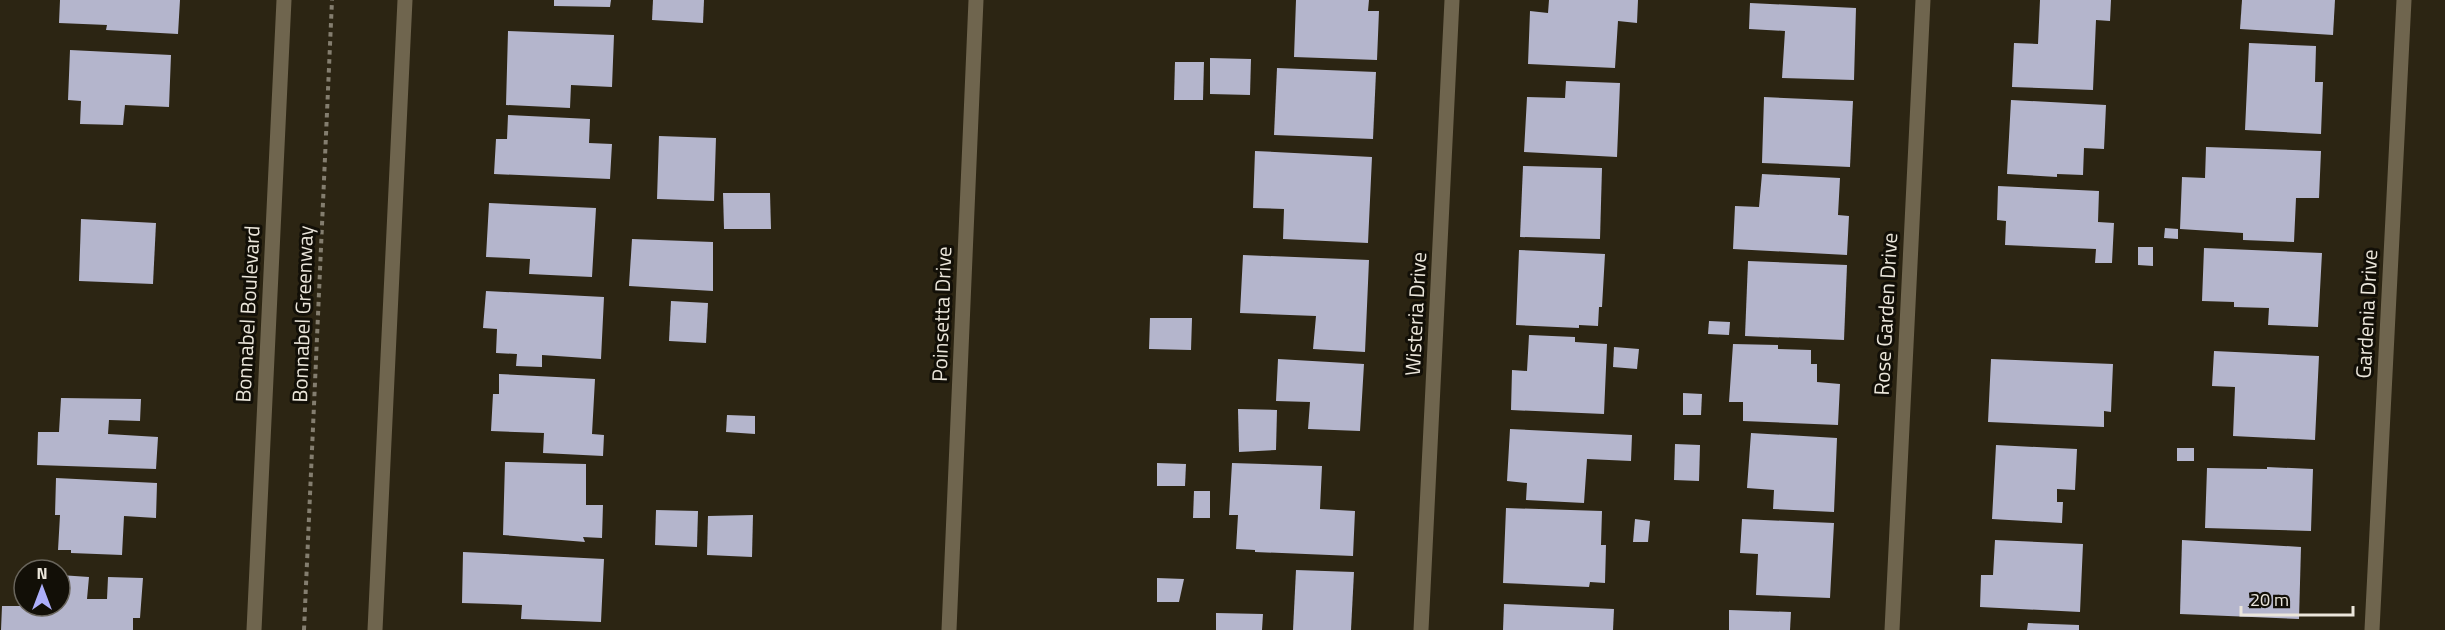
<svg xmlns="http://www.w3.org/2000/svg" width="2445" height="630" font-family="'Titillium Web',sans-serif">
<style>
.building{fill:#b4b5cc}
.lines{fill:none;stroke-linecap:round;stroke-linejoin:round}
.path{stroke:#847e6f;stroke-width:4;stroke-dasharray:4.5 4.5;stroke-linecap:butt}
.minor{stroke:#6f654e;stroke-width:15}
.labels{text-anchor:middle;stroke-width:6;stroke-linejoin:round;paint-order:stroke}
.street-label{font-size:21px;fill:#ebe6db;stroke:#120f07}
</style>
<rect width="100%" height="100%" fill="#2c2513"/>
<g class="building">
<path d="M60,0H180L178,34L106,30L107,25L59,23Z"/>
<path d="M554,0H611L610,7L554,6Z"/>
<path d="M653,0H704L703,23L652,20Z"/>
<path d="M1296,0H1369L1368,11H1379L1377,60L1294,57Z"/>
<path d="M1549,0H1638L1637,23L1618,21L1615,68L1528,64L1530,11L1548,13Z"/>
<path d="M2040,0H2111L2110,21L2096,20L2093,90L2012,87L2014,43L2038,44Z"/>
<path d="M2242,0H2335L2333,35L2240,29Z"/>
<path d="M1750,3L1856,8L1854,80L1782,78L1785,31L1749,29Z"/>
<path d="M508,31L614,35L612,87L571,85L570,108L506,105Z"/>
<path d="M2249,43L2316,46L2315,82H2323L2321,134L2245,130Z"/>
<path d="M70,50L171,55L169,107L125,105L123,125L80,124L81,101L68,100Z"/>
<path d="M1210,58L1251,59L1250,95L1210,94Z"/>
<path d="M1175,62H1204L1203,100H1174Z"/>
<path d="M1277,68L1376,72L1373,139L1274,135Z"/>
<path d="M1566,81L1620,83L1617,157L1524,152L1527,97L1565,98Z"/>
<path d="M1764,97L1853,101L1850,167L1762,163Z"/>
<path d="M2011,100L2106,105L2104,149L2084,148L2083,175L2057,174V177L2007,174Z"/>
<path d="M508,115L590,119L589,143L612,144L610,179L494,174L496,139H507Z"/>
<path d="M659,136L716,138L714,201L657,199Z"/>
<path d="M2206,147L2321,151L2319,198H2296L2294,242L2243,240V233L2180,229L2182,177L2205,178Z"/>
<path d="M1255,151L1372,157L1368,243L1283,239L1284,209L1253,208Z"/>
<path d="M1523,166L1602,168L1600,239L1520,237Z"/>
<path d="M1762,174L1840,178L1838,215L1849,216L1847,255L1733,249L1735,206L1759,207Z"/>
<path d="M1998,186L2099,191L2098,222L2114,223L2112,263H2095L2096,249L2005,245L2006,221L1997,220Z"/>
<path d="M723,193H770L771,229H724Z"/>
<path d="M489,203L596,208L592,277L529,274L530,259L486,257Z"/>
<path d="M81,219L156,223L153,284L79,281Z"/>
<path d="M2165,228L2178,229V239L2164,238Z"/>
<path d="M632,239L713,242V291L629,286Z"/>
<path d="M2138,247H2153V266L2138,265Z"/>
<path d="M2204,248L2322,253L2318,327L2268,325L2269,308L2234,307V302L2202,301Z"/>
<path d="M1519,250L1605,254L1602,307H1599L1598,326L1579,325V328L1516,325Z"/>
<path d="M1243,255L1369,260L1365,352L1313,349L1316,316L1240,313Z"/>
<path d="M1748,261L1847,265L1844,340L1745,336Z"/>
<path d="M486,291L604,297L601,359L542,355V367L516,366L517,354L496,353L497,329L483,328Z"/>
<path d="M671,301L708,303L706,343L669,341Z"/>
<path d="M1150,318H1192L1191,350L1149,349Z"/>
<path d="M1709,321L1730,322L1729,335L1708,334Z"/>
<path d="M1529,335L1575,337V342L1607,344L1604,414L1511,410L1512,370L1527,371Z"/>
<path d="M1733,344L1778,345V349L1811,350V364H1817V382L1840,384L1838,425L1743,421V402H1729Z"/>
<path d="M1614,347L1639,349L1637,369L1613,367Z"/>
<path d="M2214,351L2319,356L2315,440L2233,436L2235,387L2212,386Z"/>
<path d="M1278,359L1364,364L1360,431L1308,429L1310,402L1276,401Z"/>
<path d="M1991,359L2113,364L2111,412L2104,411V427L1988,422Z"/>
<path d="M499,374L595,379L592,434L604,435L603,456L543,453L544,433L491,431L493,394H499Z"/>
<path d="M1683,393L1702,394L1701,415H1683Z"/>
<path d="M61,398L141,399L140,421L109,420L108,434L158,437L156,469L37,465L38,432H59Z"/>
<path d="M1238,409L1277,410L1276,450L1239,452Z"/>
<path d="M727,415L755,416V434L726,432Z"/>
<path d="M1510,429L1632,435L1631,461L1587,459L1584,503L1526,500L1527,483L1507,481Z"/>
<path d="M1751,433L1837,438L1834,512L1773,509L1774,490L1747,488Z"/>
<path d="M1675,444L1700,445L1699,481L1674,480Z"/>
<path d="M1996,445L2077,449L2075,490L2057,489V502H2063L2062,523L1992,519Z"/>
<rect x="2177" y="448" width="17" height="13"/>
<path d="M505,462L586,464V505H603L602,538L583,537L585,542L503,535Z"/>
<path d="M1157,463L1186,464L1185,486H1157Z"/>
<path d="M1232,463L1322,466L1320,509L1355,511L1353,556L1255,552V550L1236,549L1238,515H1229Z"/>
<path d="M2267,467L2313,469L2311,531L2205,528L2207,468L2267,469Z"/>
<path d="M56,478L157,483L156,518L124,516L122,555L71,553V550H58L60,515H55Z"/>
<path d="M1194,491H1210V518H1193Z"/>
<path d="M1506,508L1602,511L1601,545H1606L1605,583L1590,582L1589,587L1503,583Z"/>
<path d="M656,510L698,511L697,547L655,545Z"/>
<path d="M753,515L752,557L707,555L708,516Z"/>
<path d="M1635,519L1650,521L1648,542H1633Z"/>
<path d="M1742,519L1834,523L1830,598L1756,595L1758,554L1740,553Z"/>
<path d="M1995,540L2083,544L2080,612L1980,607L1981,575H1993Z"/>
<path d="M2182,540L2301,547L2299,619L2180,614Z"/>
<path d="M463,552L604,559L601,622L521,619L522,605L462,603Z"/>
<path d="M1296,570L1354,572L1351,630H1293Z"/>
<path d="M60,575L89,577L87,599H107L108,577L143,578L140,618H133V630H1L2,606H60Z"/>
<path d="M1157,578L1184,579L1179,602H1157Z"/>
<path d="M1504,604L1614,609L1613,630H1503Z"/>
<path d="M1729,610L1791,612L1790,630H1729Z"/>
<path d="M1216,613L1263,614L1262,630H1216Z"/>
<path d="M2028,623L2079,625V630H2027Z"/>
</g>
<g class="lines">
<path class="path" d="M304,630L332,0"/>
<g class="minor">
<path d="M254,630L284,0"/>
<path d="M375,630L405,0"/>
<path d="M949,630L976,0"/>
<path d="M1421,630L1452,0"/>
<path d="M1892,630L1923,0"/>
<path d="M2372,630L2404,0"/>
</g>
</g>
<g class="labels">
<g class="street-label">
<text transform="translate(248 314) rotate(-87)" y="7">Bonnabel Boulevard</text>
<text transform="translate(303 314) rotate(-88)" y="7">Bonnabel Greenway</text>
<text transform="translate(942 314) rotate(-88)" y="7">Poinsetta Drive</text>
<text transform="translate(1416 314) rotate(-87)" y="7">Wisteria Drive</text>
<text transform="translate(1886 314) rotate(-87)" y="7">Rose Garden Drive</text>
<text transform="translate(2367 314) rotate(-87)" y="7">Gardenia Drive</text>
</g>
</g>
<g transform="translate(42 588)"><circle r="28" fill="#120f07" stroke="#69655c" stroke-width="1.5"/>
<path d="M0-4.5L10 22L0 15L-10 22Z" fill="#adaffb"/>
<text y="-9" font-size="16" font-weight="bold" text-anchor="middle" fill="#ebe6db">N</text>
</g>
<path d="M2241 606v9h112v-9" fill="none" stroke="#ebe6db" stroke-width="3"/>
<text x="2250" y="606" font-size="18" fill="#ebe6db" stroke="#120f07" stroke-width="4.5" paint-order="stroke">20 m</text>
</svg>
